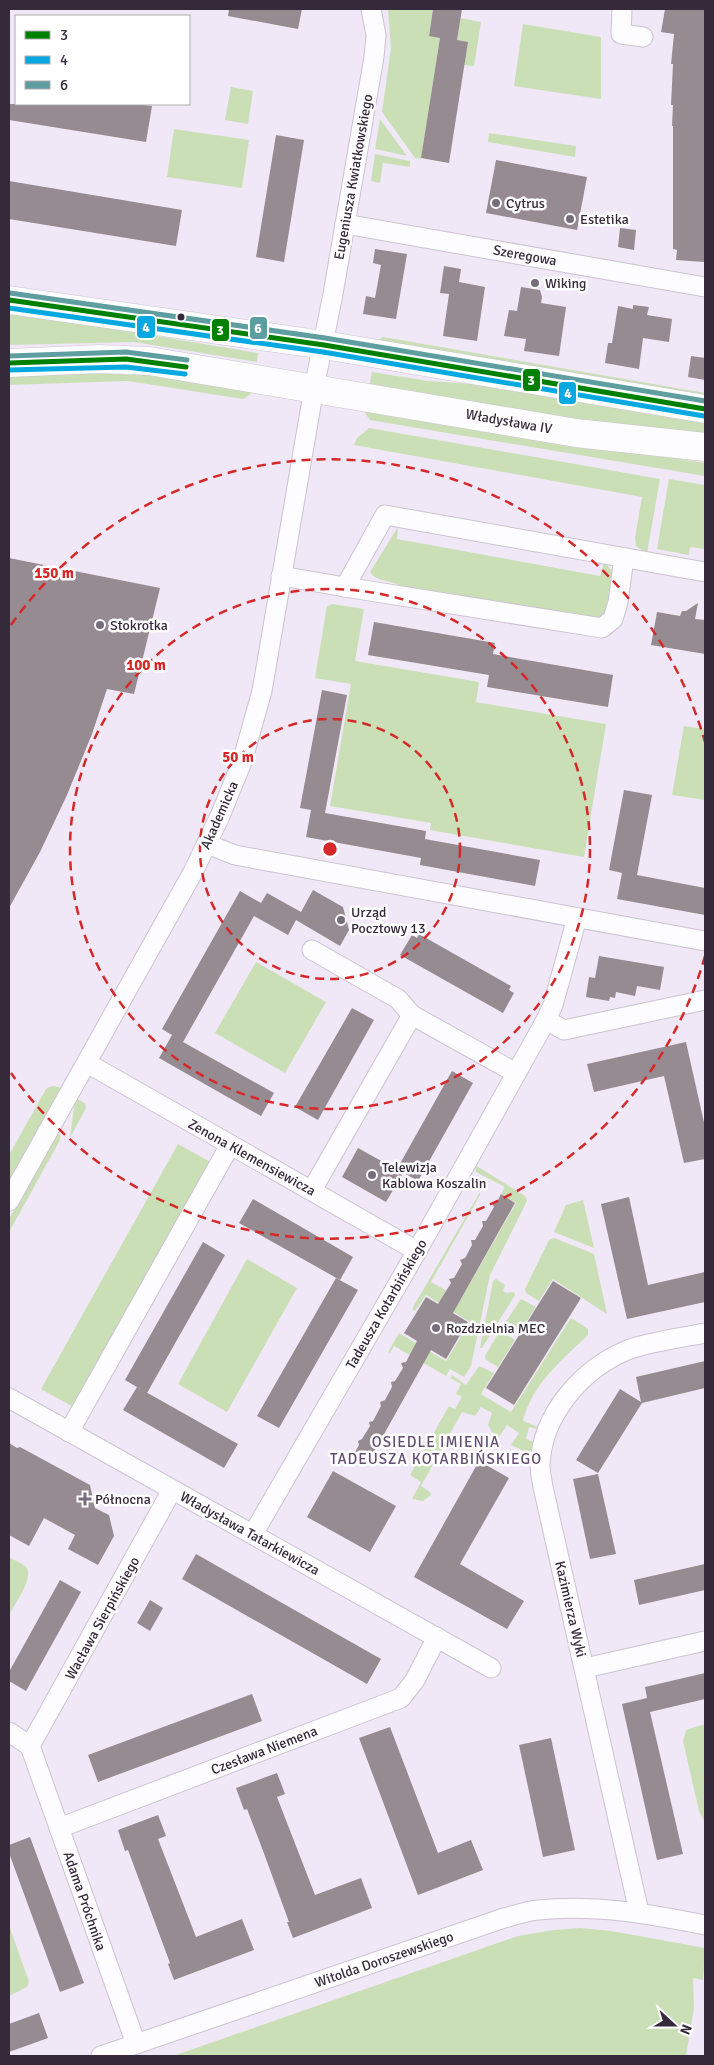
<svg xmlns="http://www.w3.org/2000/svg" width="714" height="2065" font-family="Signika,sans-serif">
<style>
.green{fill:#cadfb6}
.building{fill:#978b92}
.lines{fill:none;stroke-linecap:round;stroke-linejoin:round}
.minor-casing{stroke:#ccc3d2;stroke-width:21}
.secondary-casing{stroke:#ccc3d2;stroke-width:29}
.minor{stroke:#fdfcfe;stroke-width:19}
.secondary{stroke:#fdfcfe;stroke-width:28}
.bus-1-casing{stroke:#fff;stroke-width:9}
.bus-2-casing{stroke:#fff;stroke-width:9}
.bus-3-casing{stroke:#fff;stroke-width:9}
.bus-1{stroke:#008000;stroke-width:5}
.bus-2{stroke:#08a9e1;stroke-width:5}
.bus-3{stroke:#5f9ea0;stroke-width:5}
.ring{fill:none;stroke:#d62828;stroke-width:2.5;stroke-dasharray:9 6}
.poi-dot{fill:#766c7c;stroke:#fff;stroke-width:2}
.bus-dot{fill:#342a3a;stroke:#fff;stroke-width:2}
.labels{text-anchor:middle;stroke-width:5;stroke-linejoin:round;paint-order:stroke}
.street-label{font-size:14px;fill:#342a3a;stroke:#fff}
.poi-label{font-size:14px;fill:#342a3a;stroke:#fff;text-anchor:start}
.neighbourhood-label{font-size:15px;letter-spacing:1px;fill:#624c71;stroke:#fff}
.centre{fill:#d62828;stroke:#fff;stroke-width:2.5}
.ring-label{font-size:15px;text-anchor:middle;font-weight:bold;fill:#d62828;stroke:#fff;stroke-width:5;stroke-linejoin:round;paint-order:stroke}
.line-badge{stroke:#fff;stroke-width:2}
.badge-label{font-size:14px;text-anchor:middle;font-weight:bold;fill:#fff}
</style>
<rect width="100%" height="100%" fill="#f0e8f6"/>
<g class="green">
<path d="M388,9H433L429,35L440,38L421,159L415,158L382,112L391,48Z"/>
<path d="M460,18L481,22L474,66L464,65L457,40Z"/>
<path d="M523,24L601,37V99L514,86Z"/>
<path d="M231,87L253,91L248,124L225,120Z"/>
<path d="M380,119L407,156L375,149Z"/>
<path d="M174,129L249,140L242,188L167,177Z"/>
<path d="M489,133L576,146L575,157L488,142Z"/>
<path d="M375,154L410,161V167L383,163L380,183L371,181Z"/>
<path d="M9,311L258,353L257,362L134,342L9,345Z"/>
<path d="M383,337L705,393V400L376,341Z"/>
<path d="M101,369L253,388L251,394L243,399L128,381L9,385V375Z"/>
<path d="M372,372L428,381L516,387L705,419V436L579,424L369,388Z"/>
<path d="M366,406L705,463V476L370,420L365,413Z"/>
<path d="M369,428L660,479L647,553L636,546L635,538L642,497L354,445L357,438Z"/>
<path d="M669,479L705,485V549L690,547L689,555L657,549Z"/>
<path d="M398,527L397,539L600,576L604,563C620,572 614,601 604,614C601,617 597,618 594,620L402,589C395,578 377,584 370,572Z"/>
<path d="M332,604L364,609L355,661L479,682L476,702L606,724L584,857L430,830L431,823L330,806L351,684L315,678L327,606Z"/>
<path d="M684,726L705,729V800L672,795Z"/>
<path d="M256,962L326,1002L285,1073L215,1033Z"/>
<path d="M54,1086L62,1088L9,1183V1155L46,1089L49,1087Z"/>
<path d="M77,1099L85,1103L86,1108L70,1138L74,1107Z"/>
<path d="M58,1134L61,1135L59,1142L9,1232V1219Z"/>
<path d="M178,1144L212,1163L75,1408L41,1389Z"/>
<path d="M475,1165L525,1196L527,1201L490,1275L471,1366L464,1377L450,1369L446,1376L394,1346L390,1353L388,1352L399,1333L446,1361L470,1322L426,1295L415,1311L412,1309L480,1192V1195L431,1282L461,1299L516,1203L501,1194L505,1187L476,1172Z"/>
<path d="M583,1200L594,1248L554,1232L566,1205Z"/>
<path d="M554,1238L594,1254L607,1314L553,1279L539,1301L526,1293L525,1289L549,1240Z"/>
<path d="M247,1259L297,1288L227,1412L178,1384Z"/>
<path d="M496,1279L505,1285L503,1291L506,1293L514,1292L515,1295L482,1348H480L493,1281Z"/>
<path d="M521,1299L536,1307L518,1334L506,1327L505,1323Z"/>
<path d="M571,1318L588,1329V1335C562,1360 532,1384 523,1421L543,1429L541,1430L529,1427L526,1439L536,1443L533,1450L526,1452L511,1445L519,1433L507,1425L499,1437L492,1432L488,1425L492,1413L481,1407L475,1416L462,1412L421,1486L430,1492L431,1495L423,1501L412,1499L421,1482L410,1475L449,1406L455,1409L462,1397L456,1394L461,1384L450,1378L452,1375L466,1385L479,1366L494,1373L481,1394L511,1412Z"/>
<path d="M503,1333L515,1340L498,1367L486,1360L485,1356L498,1334Z"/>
<path d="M9,1557C14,1560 22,1563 26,1567C35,1577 14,1605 9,1615Z"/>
<path d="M705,1724V1823L699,1811L683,1741L686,1730Z"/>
<path d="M9,1925L29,1982L27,1987L9,1996Z"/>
<path d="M581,1928L611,1931L705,1948L703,1980L693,1978L694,2008L686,2056H173L518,1936L553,1930Z"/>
</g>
<g class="building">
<path d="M229,9H302L298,29L228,16Z"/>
<path d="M433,9H462L457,40L468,42L449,163L421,158L440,38L429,36Z"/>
<path d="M665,9H705L704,262L676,260L677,250L673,249V126H672L673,105H671L673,64H671L674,34L661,32Z"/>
<path d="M9,104H136L152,106L146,142L9,120Z"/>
<path d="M276,135L304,140L284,262L256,257Z"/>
<path d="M496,160L587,177L577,230L486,213Z"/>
<path d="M9,181L182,210L176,246L9,219Z"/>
<path d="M620,228L636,230L634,250L618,247Z"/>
<path d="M375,249L407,254L396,319L363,314L366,296L375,298L381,265L373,263Z"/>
<path d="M444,266L461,269L459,282L485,287L477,341L443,336L449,294L440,293Z"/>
<path d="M521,287L540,290L542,297L541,303L566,307L559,356L524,351L526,339L504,336L509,310L517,311Z"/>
<path d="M633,305L649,307L647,315L672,319L669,342L643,338L639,369L605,363L608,343H612L618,306L633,309Z"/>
<path d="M691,356L705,358V380L688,377Z"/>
<path d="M9,558L160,588L134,694L107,689L92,734L67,795L40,852L9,908Z"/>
<path d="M698,603L695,619L705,620V654L651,645L657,612L680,616L682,611H686Z"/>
<path d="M374,622L495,643L493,654L613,675L608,707L487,687L489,675L368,655Z"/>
<path d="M322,690L347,695L325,813L426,831L425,839L540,860L535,886L420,865L421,858L306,837L311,810L300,808Z"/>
<path d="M624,790L652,795L637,875L705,888V915L617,899L622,873L609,870Z"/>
<path d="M313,890L343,907L349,930L340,946L296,920L288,935L254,916L183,1042L274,1093L261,1116L159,1058L172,1035L162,1029L240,891L261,903L267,893L301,912Z"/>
<path d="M419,934L511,986L509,990L514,993L503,1013L400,955L412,935L417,938Z"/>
<path d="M599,956L664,967L660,990L637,986L635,996L616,992L615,998L610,997L609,1001L586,997L589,977L595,978Z"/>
<path d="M352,1008L374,1020L318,1120L295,1107Z"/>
<path d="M686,1042L705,1127V1159L684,1163L664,1076L594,1092L587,1064Z"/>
<path d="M452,1071L473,1083L418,1181L397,1169Z"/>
<path d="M358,1148L403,1173L386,1202L342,1177Z"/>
<path d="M501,1194L515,1203L453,1313L468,1322L446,1359L431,1350L369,1461L355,1452L359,1445L358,1441L362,1439L370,1426L369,1422L373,1421L381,1406L380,1402L385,1400L392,1387L391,1382L395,1381L403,1368L401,1363L406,1362L417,1341L404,1333L426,1297L438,1304L451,1283L449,1279L454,1278L462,1264L460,1260L465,1258L472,1245L471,1240H475L483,1226L482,1221H486L494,1207L492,1203L497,1202Z"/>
<path d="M629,1197L648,1285L705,1272V1302L627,1319L601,1204Z"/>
<path d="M253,1199L353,1257L340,1280L239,1223Z"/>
<path d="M203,1242L225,1255L147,1393L125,1380Z"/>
<path d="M336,1278L358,1290L279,1428L257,1416Z"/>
<path d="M553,1281L581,1298L514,1405L486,1388Z"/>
<path d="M705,1361V1388L642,1403L598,1473L576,1460L620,1389L641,1402L636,1377Z"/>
<path d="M137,1387L238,1444L224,1468L123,1410Z"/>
<path d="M9,1443L17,1448L20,1447L90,1485L95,1508L109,1515L114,1536L98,1565L68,1549L75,1535L44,1518L29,1546L9,1535Z"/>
<path d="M479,1461L509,1478L460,1564L524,1601L507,1629L414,1577Z"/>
<path d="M333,1471L396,1506L370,1552L307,1517Z"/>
<path d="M598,1474L616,1554L590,1559L573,1479Z"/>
<path d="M196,1554L381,1659L367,1684L182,1579Z"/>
<path d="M705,1564V1590L639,1605L634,1580Z"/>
<path d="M60,1580L81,1592L26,1691L9,1681V1672Z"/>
<path d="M150,1600L163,1608L150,1631L137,1623Z"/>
<path d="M705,1673V1699L650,1712L683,1854L657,1860L622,1704L647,1698L645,1687Z"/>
<path d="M252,1694L262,1721L98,1782L88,1755Z"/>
<path d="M390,1727L438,1853L471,1840L483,1870L418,1895L359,1738Z"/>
<path d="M551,1738L575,1850L543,1857L519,1745Z"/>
<path d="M277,1773L285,1794L277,1797L315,1895L361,1878L372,1908L293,1938L287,1922H289L262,1848L247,1809L244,1810L236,1788Z"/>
<path d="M158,1815L166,1836L158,1839L196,1937L242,1919L254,1950L174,1980L168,1964L170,1963L128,1850L125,1851L118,1830Z"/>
<path d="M30,1837L84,1983L60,1992L9,1853V1845Z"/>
<path d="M39,2013L48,2038L9,2052V2024Z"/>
</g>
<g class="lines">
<g class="minor-casing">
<g id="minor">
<path d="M622,9L621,34L643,37"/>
<path d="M345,224L705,287"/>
<path d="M281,576L345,587L385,515L705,572"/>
<path d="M345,587L602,628L613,619L618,602L624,558"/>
<path d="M207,844L235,855L705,941"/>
<path d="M312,950L398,999L412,1015L516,1073"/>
<path d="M546,1020L564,1030L705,1000"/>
<path d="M87,1063L417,1251"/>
<path d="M312,1190L412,1015"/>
<path d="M9,1201L193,872L220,816L242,762L262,691L314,388L333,294L374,57L376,35L371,9"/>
<path d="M9,1398L491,1668"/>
<path d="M69,1432L230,1145"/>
<path d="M253,1534L417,1251L546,1020L553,1005L577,918"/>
<path d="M585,1668L705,1641"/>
<path d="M9,1732L30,1746L136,2044"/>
<path d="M30,1746L172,1490"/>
<path d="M59,1828L401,1698L415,1680L437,1637"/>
<path d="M639,1912L543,1487C542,1480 540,1472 540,1465C542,1413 584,1367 630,1349C653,1341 681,1338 705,1333"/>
<path d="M101,2056L504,1918C515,1915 527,1911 538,1910C595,1904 650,1914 705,1925"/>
</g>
</g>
<g class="secondary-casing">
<g id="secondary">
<path d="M9,300L324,345L705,409"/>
<path d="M9,363L99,359L149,361L576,433L705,447"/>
</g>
</g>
<use href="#minor" class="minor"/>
<use href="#secondary" class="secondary"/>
<g class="bus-1-casing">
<g id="bus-1">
<path d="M9,300L324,345L705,409"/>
<path d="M9,363L126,359L186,367"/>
</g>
</g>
<g class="bus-2-casing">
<g id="bus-2">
<path d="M9,308L323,352L704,416"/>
<path d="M9,370L126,367L185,374"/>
</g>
</g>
<g class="bus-3-casing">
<g id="bus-3">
<path d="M10,293L325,338L705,401"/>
<path d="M9,356L126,352L187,360"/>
</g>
</g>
<use href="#bus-1" class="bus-1"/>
<use href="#bus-2" class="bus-2"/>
<use href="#bus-3" class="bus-3"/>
</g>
<g class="ring">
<circle cx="330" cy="849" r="130"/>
<circle cx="330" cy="849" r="260"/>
<path d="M705 956A390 390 0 0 1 11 1073M11 625A390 390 0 0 1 705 742"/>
</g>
<g class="poi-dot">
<circle cx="496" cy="203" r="5"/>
<circle cx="570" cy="219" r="5"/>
<circle cx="535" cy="283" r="5"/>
<circle cx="100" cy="625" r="5"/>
<circle cx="341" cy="920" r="5"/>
<circle cx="372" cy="1175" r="5"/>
<circle cx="436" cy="1328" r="5"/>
<path d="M82.5 1491.5h5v5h5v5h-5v5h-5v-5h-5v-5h5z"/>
</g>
<circle class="bus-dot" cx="181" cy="317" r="4.5"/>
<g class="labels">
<g class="street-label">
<text transform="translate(353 177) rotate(-80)" y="5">Eugeniusza Kwiatkowskiego</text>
<text transform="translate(525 255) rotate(10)" y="5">Szeregowa</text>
<text transform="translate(509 421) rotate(10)" y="5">Władysława IV</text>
<text transform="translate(219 815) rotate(-66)" y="5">Akademicka</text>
<text transform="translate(252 1157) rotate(29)" y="5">Zenona Klemensiewicza</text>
<text transform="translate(386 1304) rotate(-60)" y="5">Tadeusza Kotarbińskiego</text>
<text transform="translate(250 1533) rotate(29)" y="5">Władysława Tatarkiewicza</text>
<text transform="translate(571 1609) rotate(77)" y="5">Kazimierza Wyki</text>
<text transform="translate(102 1618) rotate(-61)" y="5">Wacława Sierpińskiego</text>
<text transform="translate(264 1750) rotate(-21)" y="5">Czesława Niemena</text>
<text transform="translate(85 1901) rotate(71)" y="5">Adama Próchnika</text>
<text transform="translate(384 1959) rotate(-19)" y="5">Witolda Doroszewskiego</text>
</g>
<g class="poi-label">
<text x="506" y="208">Cytrus</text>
<text x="580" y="224">Estetika</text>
<text x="545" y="288">Wiking</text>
<text x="110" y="630">Stokrotka</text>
<text x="351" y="917">Urząd<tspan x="351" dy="16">Pocztowy 13</tspan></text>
<text x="382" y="1172">Telewizja<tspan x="382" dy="16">Kablowa Koszalin</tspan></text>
<text x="446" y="1333">Rozdzielnia MEC</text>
<text x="95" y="1504">Północna</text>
</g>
<g class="neighbourhood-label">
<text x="436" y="1447">OSIEDLE IMIENIA<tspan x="436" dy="17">TADEUSZA KOTARBIŃSKIEGO</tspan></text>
</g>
</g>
<circle cx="330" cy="849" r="8" class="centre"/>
<g class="ring-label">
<text x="54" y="578">150 m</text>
<text x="146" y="670">100 m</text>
<text x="238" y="762">50 m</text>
</g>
<g class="line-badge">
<rect x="136" y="315" width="20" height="24" rx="5" fill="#08a9e1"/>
<rect x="249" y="316" width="19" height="24" rx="5" fill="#5f9ea0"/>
<rect x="211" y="318" width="19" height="24" rx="5" fill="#008000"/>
<rect x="522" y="368" width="19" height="24" rx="5" fill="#008000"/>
<rect x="558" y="381" width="19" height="24" rx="5" fill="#08a9e1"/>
</g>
<g class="badge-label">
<text x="146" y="332">4</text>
<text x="258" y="333">6</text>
<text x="220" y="335">3</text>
<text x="531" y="385">3</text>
<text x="568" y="398">4</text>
</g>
<rect width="714" height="2065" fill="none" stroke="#342a3a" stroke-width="20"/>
<rect x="15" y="15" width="175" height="90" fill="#ffffff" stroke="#aeaab0"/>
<rect x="25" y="31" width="25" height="8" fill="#008000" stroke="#aeaab0"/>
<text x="60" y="40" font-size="15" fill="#342a3a">3</text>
<rect x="25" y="56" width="25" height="8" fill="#08a9e1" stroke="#aeaab0"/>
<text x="60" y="65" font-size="15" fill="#342a3a">4</text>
<rect x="25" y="81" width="25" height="8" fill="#5f9ea0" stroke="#aeaab0"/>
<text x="60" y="90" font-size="15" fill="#342a3a">6</text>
<g transform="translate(674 2025) rotate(111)" stroke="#ffffff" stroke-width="4" paint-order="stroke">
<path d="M0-4L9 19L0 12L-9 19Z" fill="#342a3a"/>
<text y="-8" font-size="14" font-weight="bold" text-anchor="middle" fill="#342a3a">N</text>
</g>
</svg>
